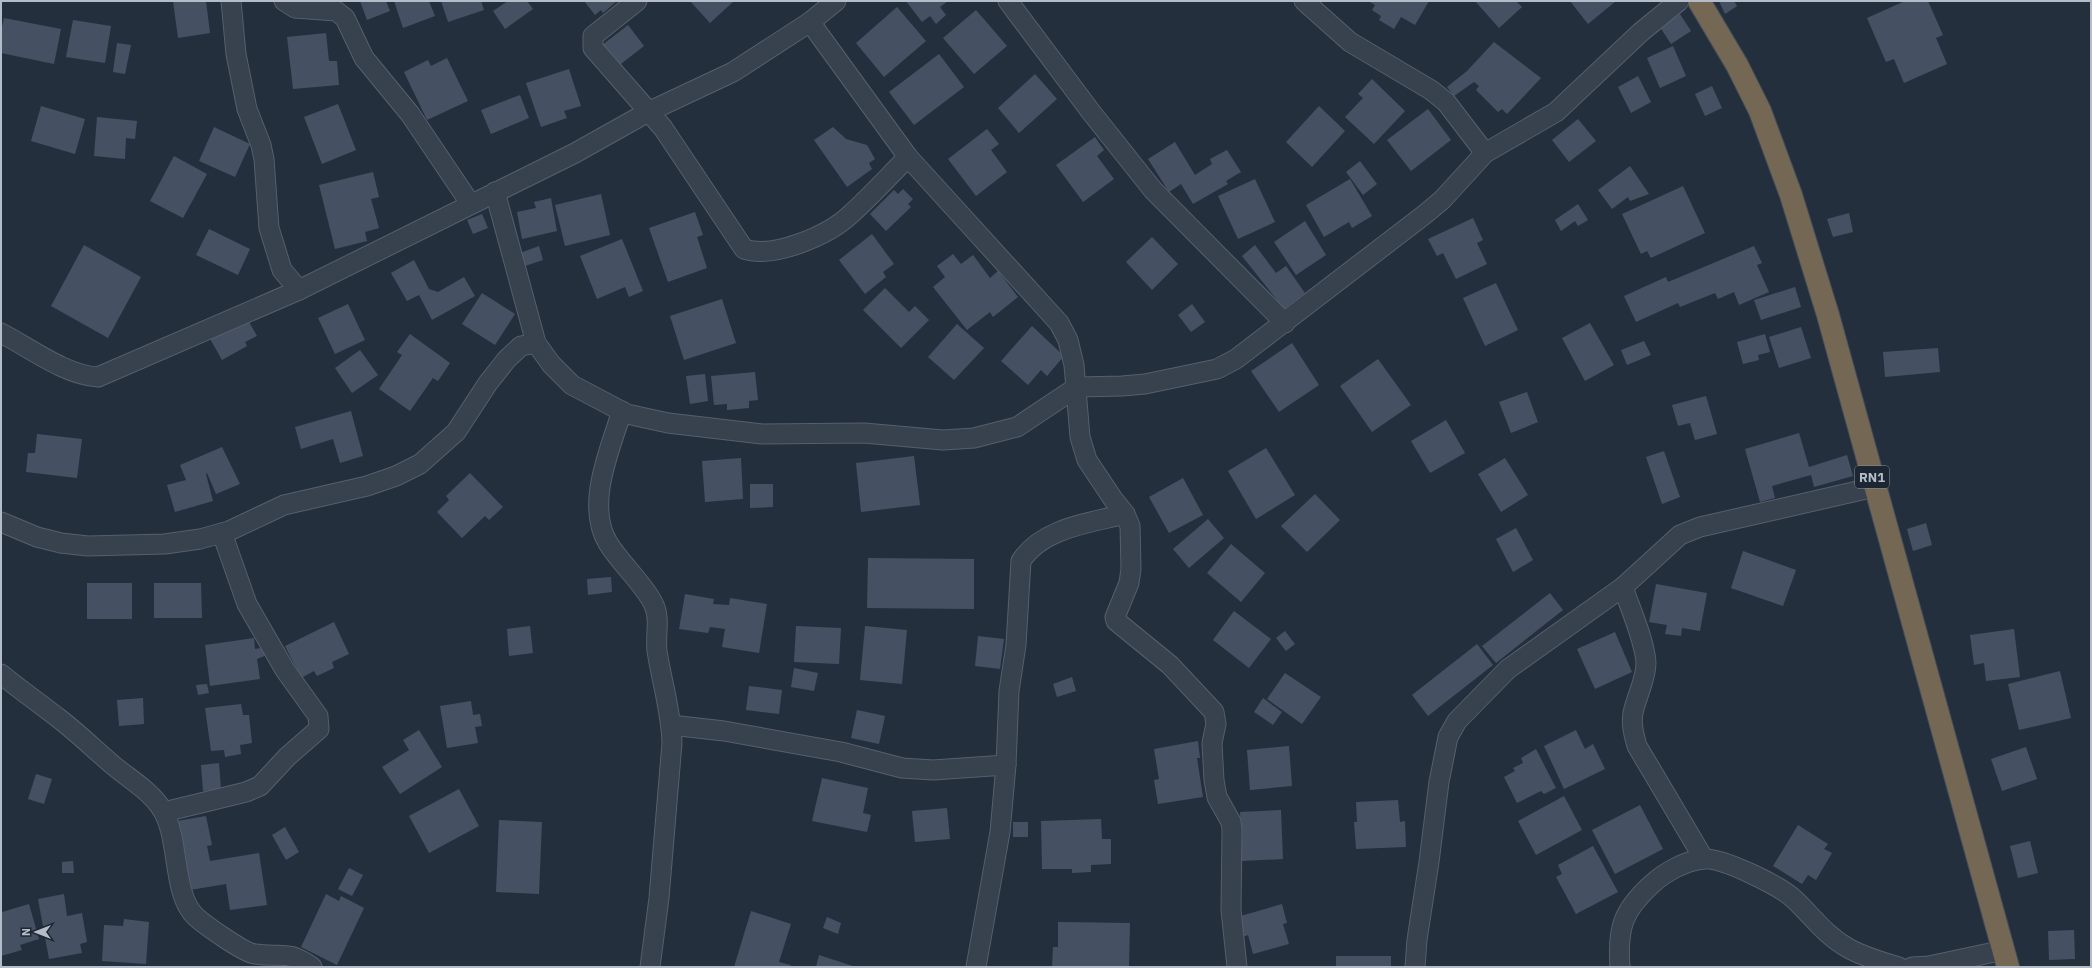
<svg xmlns="http://www.w3.org/2000/svg" width="2092" height="968" font-family="'IBM Plex Sans',sans-serif">
<style>
.building{fill:#455162}
.lines{fill:none;stroke-linecap:round;stroke-linejoin:round}
.street-casing{stroke:#565f6c;stroke-width:21}
.highway-casing{stroke:#434c59;stroke-width:24}
.street{stroke:#38414e;stroke-width:19}
.highway{stroke:#746855;stroke-width:22}
.labels{text-anchor:middle;stroke-width:4;stroke-linejoin:round;paint-order:stroke}
.shield{fill:#1d2633;stroke:#878f9c;stroke-width:1}
.shield-label{font-size:13px;font-weight:bold;fill:#b4bcc9}
</style>
<rect width="100%" height="100%" fill="#242f3e"/>
<g class="building">
<path d="M173,1H206L210,33L178,38Z"/>
<path d="M360,1H386L390,11L367,20Z"/>
<path d="M394,1H429L435,16L403,28Z"/>
<path d="M441,1H481L484,10L448,22Z"/>
<path d="M508,1H527L533,9L505,29L493,11Z"/>
<path d="M584,1H617L603,13L601,10L595,15Z"/>
<path d="M690,1H734L710,23Z"/>
<path d="M906,1H948L940,7L946,15L936,24L930,16L922,22Z"/>
<path d="M1368,1H1429L1415,25L1401,17L1394,29L1379,20L1381,16L1372,10L1375,5Z"/>
<path d="M1475,1H1516L1522,7L1499,28Z"/>
<path d="M1570,1H1616L1588,24Z"/>
<path d="M1719,1H1734L1737,6L1725,14Z"/>
<path d="M1905,1H1928L1943,35L1936,38L1947,64L1904,83L1894,59L1886,62L1867,18Z"/>
<path d="M897,7L926,41L884,77L856,43Z"/>
<path d="M976,10L1007,46L974,74L943,38Z"/>
<path d="M1680,14L1691,31L1671,44L1660,27Z"/>
<path d="M4,18L61,29L54,64L1,53V31Z"/>
<path d="M73,20L111,26L105,63L66,57Z"/>
<path d="M628,25L644,46L617,67L601,46Z"/>
<path d="M326,33L329,61H337L339,85L293,89L287,37Z"/>
<path d="M1494,42L1541,78L1507,114L1502,109L1498,112L1476,90L1479,86L1474,82L1454,96L1447,87L1467,71Z"/>
<path d="M117,43L131,45L125,74L113,72Z"/>
<path d="M1673,46L1686,76L1660,88L1647,58Z"/>
<path d="M939,54L964,87L914,125L889,92Z"/>
<path d="M447,58L468,101L427,120L404,72L428,60L431,66Z"/>
<path d="M569,69L581,106L564,111L567,118L541,127L526,83Z"/>
<path d="M1035,74L1057,99L1019,133L998,108Z"/>
<path d="M1638,76L1651,102L1631,113L1618,87Z"/>
<path d="M1372,79L1405,111L1374,144L1345,117L1363,98L1358,94Z"/>
<path d="M1712,86L1722,108L1705,116L1695,94Z"/>
<path d="M520,95L529,118L491,134L481,110Z"/>
<path d="M338,104L356,150L322,164L304,117Z"/>
<path d="M41,106L85,119L75,154L31,141Z"/>
<path d="M1319,106L1345,131L1312,167L1286,142Z"/>
<path d="M1428,109L1451,140L1411,171L1387,140Z"/>
<path d="M97,117L137,121L135,139L126,138L125,159L94,156Z"/>
<path d="M1578,119L1596,141L1569,162L1552,140Z"/>
<path d="M214,127L250,144L235,177L199,161Z"/>
<path d="M833,127L846,139L867,145L875,159L869,163L872,169L847,187L814,140Z"/>
<path d="M987,129L999,144L991,150L1007,172L976,196L948,159Z"/>
<path d="M1095,137L1104,150L1097,156L1114,179L1083,202L1056,165Z"/>
<path d="M1175,142L1195,175L1212,164L1210,159L1227,150L1241,172L1226,181L1228,184L1193,204L1181,184L1169,192L1148,159Z"/>
<path d="M174,156L207,174L183,218L150,201Z"/>
<path d="M1360,161L1377,184L1363,195L1346,172Z"/>
<path d="M1630,166L1649,194L1630,201L1628,197L1612,209L1598,190Z"/>
<path d="M373,172L379,197L371,199L379,228L365,232L367,241L335,249L319,185Z"/>
<path d="M1255,179L1275,222L1238,239L1218,196Z"/>
<path d="M1350,179L1372,216L1352,228L1349,222L1324,237L1306,205Z"/>
<path d="M1683,186L1705,233L1651,258L1647,251L1641,254L1622,214Z"/>
<path d="M903,189L913,199L908,204L911,207L886,231L870,214L894,190L898,194Z"/>
<path d="M601,194L610,235L565,246L555,205Z"/>
<path d="M551,198L557,231L522,239L517,212L536,208L534,202Z"/>
<path d="M1578,204L1588,220L1578,226L1575,221L1561,231L1555,220Z"/>
<path d="M695,212L703,235L697,237L707,268L668,282L649,228Z"/>
<path d="M1849,213L1853,232L1833,237L1827,219Z"/>
<path d="M482,214L488,228L473,234L467,220Z"/>
<path d="M1473,218L1483,240L1477,243L1487,264L1456,279L1443,253L1437,256L1428,239Z"/>
<path d="M1305,221L1326,255L1296,275L1274,242Z"/>
<path d="M209,229L250,249L238,275L196,255Z"/>
<path d="M872,234L894,264L883,272L886,277L865,294L839,260Z"/>
<path d="M1152,237L1178,264L1152,290L1126,262Z"/>
<path d="M622,239L643,291L629,297L625,287L597,299L580,256Z"/>
<path d="M84,245L141,277L108,338L51,306Z"/>
<path d="M1255,245L1276,273L1286,266L1305,293L1284,309L1242,256Z"/>
<path d="M539,246L543,260L525,266L520,253Z"/>
<path d="M1754,246L1762,263L1757,265L1769,292L1739,305L1734,292L1718,299L1715,293L1680,307L1678,303L1636,322L1624,296L1666,277L1668,282Z"/>
<path d="M953,254L961,264L973,255L990,278L998,271L1018,297L993,317L990,312L967,330L933,287L945,277L937,266Z"/>
<path d="M414,260L429,289L438,292L464,277L475,296L432,320L419,295L407,301L391,273Z"/>
<path d="M1496,283L1518,330L1485,346L1463,298Z"/>
<path d="M1795,287L1801,307L1761,320L1754,300Z"/>
<path d="M885,288L909,312L915,306L929,320L901,348L863,310Z"/>
<path d="M482,293L515,314L495,345L462,324Z"/>
<path d="M722,299L736,343L684,360L670,316Z"/>
<path d="M348,304L365,340L335,354L318,318Z"/>
<path d="M1192,304L1205,322L1191,332L1178,315Z"/>
<path d="M248,320L257,336L245,342L247,346L222,360L209,337Z"/>
<path d="M1590,323L1614,365L1585,381L1562,338Z"/>
<path d="M957,324L984,348L954,380L928,357Z"/>
<path d="M1032,326L1064,356L1047,376L1041,370L1028,385L1001,361Z"/>
<path d="M1801,327L1811,358L1779,368L1769,337Z"/>
<path d="M410,334L450,363L438,381L433,378L410,411L379,389L402,355L397,352Z"/>
<path d="M1765,334L1770,352L1758,355L1759,360L1743,364L1737,342Z"/>
<path d="M1644,341L1651,355L1627,365L1621,350Z"/>
<path d="M1292,343L1319,385L1279,412L1251,371Z"/>
<path d="M1938,348L1940,372L1885,377L1883,352Z"/>
<path d="M360,350L378,375L352,393L335,368Z"/>
<path d="M1378,359L1411,405L1372,432L1340,386Z"/>
<path d="M755,372L758,400L749,401V408L727,410V404L714,405L711,376Z"/>
<path d="M705,374L708,401L690,404L686,376Z"/>
<path d="M1527,392L1538,422L1511,433L1499,402Z"/>
<path d="M1706,396L1717,434L1695,440L1690,423L1678,426L1672,405Z"/>
<path d="M351,411L363,456L340,463L333,439L301,449L295,427Z"/>
<path d="M1446,420L1465,453L1430,473L1411,441Z"/>
<path d="M1799,433L1809,467L1847,455L1853,476L1814,487L1811,475L1772,486L1775,498L1760,502L1745,449Z"/>
<path d="M37,434L82,439L77,478L26,472L28,453H35Z"/>
<path d="M222,447L240,484L216,494L207,473L206,474L213,501L175,512L167,485L186,480L180,465Z"/>
<path d="M1266,448L1295,495L1256,519L1228,471Z"/>
<path d="M1664,451L1680,497L1662,504L1646,457Z"/>
<path d="M914,456L920,505L861,512L856,463Z"/>
<path d="M741,458L743,499L705,502L702,461Z"/>
<path d="M1505,458L1528,495L1501,512L1478,474Z"/>
<path d="M470,473L503,507L489,520L485,516L462,538L437,512L449,500L446,496Z"/>
<path d="M1183,478L1203,515L1169,533L1149,497Z"/>
<path d="M750,484H773V507L750,508Z"/>
<path d="M1315,494L1340,520L1307,552L1281,526Z"/>
<path d="M1208,519L1224,538L1189,568L1173,549Z"/>
<path d="M1926,523L1932,545L1913,551L1907,529Z"/>
<path d="M1516,528L1533,560L1513,572L1496,539Z"/>
<path d="M1231,544L1265,573L1241,602L1207,573Z"/>
<path d="M1743,551L1796,570L1783,606L1731,588Z"/>
<path d="M868,558L974,559V609L867,608Z"/>
<path d="M611,577L612,592L588,595L587,579Z"/>
<rect x="87" y="583" width="45" height="36"/>
<path d="M154,583H201L202,618H154Z"/>
<path d="M1656,584L1707,593L1700,631L1682,628L1681,636L1665,634L1667,625L1649,622Z"/>
<path d="M1550,593L1563,610L1496,663L1482,646Z"/>
<path d="M685,594L714,599L713,604L729,605L730,598L767,604L759,653L722,647L725,629L710,627L708,633L679,629Z"/>
<path d="M1234,611L1271,639L1249,668L1213,640Z"/>
<path d="M334,622L349,654L332,662L334,668L317,676L314,671L301,678L285,646Z"/>
<path d="M530,626L533,653L509,656L507,629Z"/>
<path d="M796,626L841,628L839,664L794,662Z"/>
<path d="M865,626L907,630L902,684L860,680Z"/>
<path d="M2014,629L2020,677L1986,681L1984,663L1974,665L1970,635Z"/>
<path d="M1285,631L1295,644L1286,651L1276,638Z"/>
<path d="M1615,632L1632,672L1595,689L1577,649Z"/>
<path d="M978,636L1004,639L1000,669L975,666Z"/>
<path d="M254,638L255,649L261,648L267,655L257,659L260,679L210,686L205,645Z"/>
<path d="M1477,644L1493,665L1428,716L1412,695Z"/>
<path d="M794,668L818,673L814,691L791,687Z"/>
<path d="M2060,671L2071,718L2019,730L2008,684Z"/>
<path d="M1285,673L1321,697L1302,724L1267,699Z"/>
<path d="M1072,677L1076,691L1057,697L1053,684Z"/>
<path d="M207,684L209,693L198,695L196,685Z"/>
<path d="M749,686L782,690L779,714L746,710Z"/>
<path d="M143,698L144,724L119,726L117,700Z"/>
<path d="M1263,698L1282,712L1273,725L1254,712Z"/>
<path d="M471,701L473,715L480,714L482,726L475,727L478,743L447,748L440,706Z"/>
<path d="M241,704L243,715H249L252,743L240,745L241,754L225,757L224,750L211,751L205,708Z"/>
<path d="M857,710L885,716L879,744L851,738Z"/>
<path d="M419,730L442,767L400,794L382,767L409,750L403,740Z"/>
<path d="M1576,730L1585,749L1593,744L1605,769L1564,789L1544,746Z"/>
<path d="M1198,741L1200,758H1197L1203,797L1158,804L1154,780L1159,779L1154,749Z"/>
<path d="M1289,746L1292,786L1250,790L1247,750Z"/>
<path d="M2026,747L2037,779L2002,791L1991,759Z"/>
<path d="M1536,749L1556,788L1544,794L1541,791L1517,803L1504,777L1515,771L1513,768L1523,763L1521,758Z"/>
<path d="M219,763L221,789L203,791L201,765Z"/>
<path d="M36,774L52,779L44,804L28,799Z"/>
<path d="M822,778L868,788L863,813L871,815L867,832L812,821Z"/>
<path d="M459,789L479,826L429,853L409,816Z"/>
<path d="M1564,796L1582,830L1536,855L1518,821Z"/>
<path d="M1398,800L1400,822L1405,821L1406,847L1356,849L1354,822H1357L1356,802Z"/>
<path d="M1640,805L1663,849L1615,874L1592,830Z"/>
<path d="M947,808L950,839L915,842L912,811Z"/>
<path d="M1281,810L1283,859L1242,861L1240,812Z"/>
<path d="M206,816L212,845L207,846L210,861L259,853L267,905L230,910L226,884L190,890L177,821Z"/>
<path d="M1101,819L1102,839H1111V864L1091,865V872L1072,873V869H1042L1041,821Z"/>
<path d="M499,820L542,822L539,894L496,892Z"/>
<rect x="1013" y="822" width="15" height="15"/>
<path d="M1798,825L1828,844L1824,849L1832,853L1816,880L1808,875L1802,884L1773,866Z"/>
<path d="M285,827L299,852L286,860L272,835Z"/>
<path d="M2030,841L2038,873L2018,878L2010,846Z"/>
<path d="M1593,846L1618,892L1576,914L1556,877L1562,874L1558,865Z"/>
<path d="M73,861L74,873H62V862Z"/>
<path d="M349,868L363,875L352,896L338,889Z"/>
<path d="M64,894L67,916L82,913L87,942L80,944L82,953L49,959L38,899Z"/>
<path d="M326,894L339,901L341,896L364,908L337,965L301,947Z"/>
<path d="M29,904L39,939L20,945L22,950L1,956V909L2,912Z"/>
<path d="M1282,904L1287,923L1283,924L1289,944L1253,954L1248,935L1243,937L1237,917Z"/>
<path d="M751,911L791,924L779,962L791,965L790,967H734Z"/>
<path d="M827,917L841,923L838,934L823,928Z"/>
<path d="M124,919L149,922L146,964L102,961L104,925L123,926Z"/>
<path d="M1058,922L1130,923L1129,966L1052,967L1053,947H1058Z"/>
<path d="M2074,930L2075,959L2049,960L2048,931Z"/>
<path d="M819,955L856,967H816Z"/>
<rect x="1336" y="956" width="55" height="11"/>
</g>
<g class="lines">
<g class="street-casing">
<g id="street">
<path d="M231,1L236,54L247,109L261,145L264,159L269,228L282,270L299,290"/>
<path d="M284,1L295,8L336,11L345,18L364,58L410,114L470,203"/>
<path d="M637,1L593,36V48L663,128L744,249C774,259 829,235 851,214C871,196 889,176 908,157"/>
<path d="M1008,1L1091,112L1153,190L1285,323"/>
<path d="M1304,1L1350,42L1431,90L1446,102L1485,153"/>
<path d="M810,22L908,157L1059,323L1068,340L1074,365L1080,437L1087,460L1113,499L1125,514L1130,526L1131,569L1129,583L1115,617L1116,621L1170,665L1214,712L1216,724L1212,743L1214,780L1217,797L1231,822L1232,830L1231,910L1237,967"/>
<path d="M495,192L536,343L551,364L572,385L627,414L668,423L762,434L864,433L943,440L974,438L1017,427L1077,387L1122,386L1145,384L1217,369L1236,359L1424,215L1442,200L1485,153L1556,112L1641,32L1679,1"/>
<path d="M1,333C30,348 65,375 98,377L299,290L575,153L648,112L733,72L810,22L836,1"/>
<path d="M622,411C610,449 585,505 608,543C620,563 643,583 653,603C661,618 655,635 657,651C662,683 671,710 672,743L659,898L650,967"/>
<path d="M1,522L37,537L61,543L88,546L165,544L200,539L229,531L284,505L367,486L396,476L420,464L456,432L488,383L507,359L521,346L536,343"/>
<path d="M1623,587C1630,608 1645,641 1646,663C1646,680 1636,697 1633,713C1631,725 1634,735 1637,746L1704,859"/>
<path d="M1,674C19,689 38,702 57,717C77,732 95,750 114,766C131,780 152,792 163,811C180,840 172,895 196,917C205,925 244,953 255,954C282,958 286,949 312,967"/>
<path d="M671,725L724,731L841,752L902,768L933,770L1006,765"/>
<path d="M164,812L246,792L260,786L287,757L319,729L318,716L285,670L247,604L222,533"/>
<path d="M976,967L1000,832L1006,765L1009,691L1016,645L1021,561C1042,528 1090,523 1125,514"/>
<path d="M1415,967L1417,940L1429,862L1439,782L1448,737L1457,721L1508,669L1623,587L1680,535L1700,527L1875,487"/>
<path d="M1620,967C1617,928 1623,910 1652,884C1665,872 1685,861 1703,859C1722,857 1780,886 1794,899C1812,916 1826,936 1848,948C1864,957 1882,962 1899,967"/>
<path d="M1912,967L1929,966L2004,950"/>
</g>
</g>
<g class="highway-casing">
<path id="highway" d="M1699,1L1737,65L1760,111L1791,195L1828,315L2008,967"/>
</g>
<use href="#street" class="street"/>
<use href="#highway" class="highway"/>
</g>
<g class="labels">
<rect class="shield" x="1855" y="466" width="34" height="22" rx="3"/>
<g class="shield-label">
<text x="1872" y="482">RN1</text>
</g>
</g>
<rect width="2092" height="968" fill="none" stroke="#b4bcc9" stroke-width="4"/>
<g transform="translate(36 932) rotate(270)" stroke="#1d2633" stroke-width="3" paint-order="stroke">
<path d="M0-3L7 15L0 10L-7 15Z" fill="#b4bcc9"/>
<text y="-6" font-size="11" font-weight="bold" text-anchor="middle" fill="#b4bcc9">N</text>
</g>
</svg>
